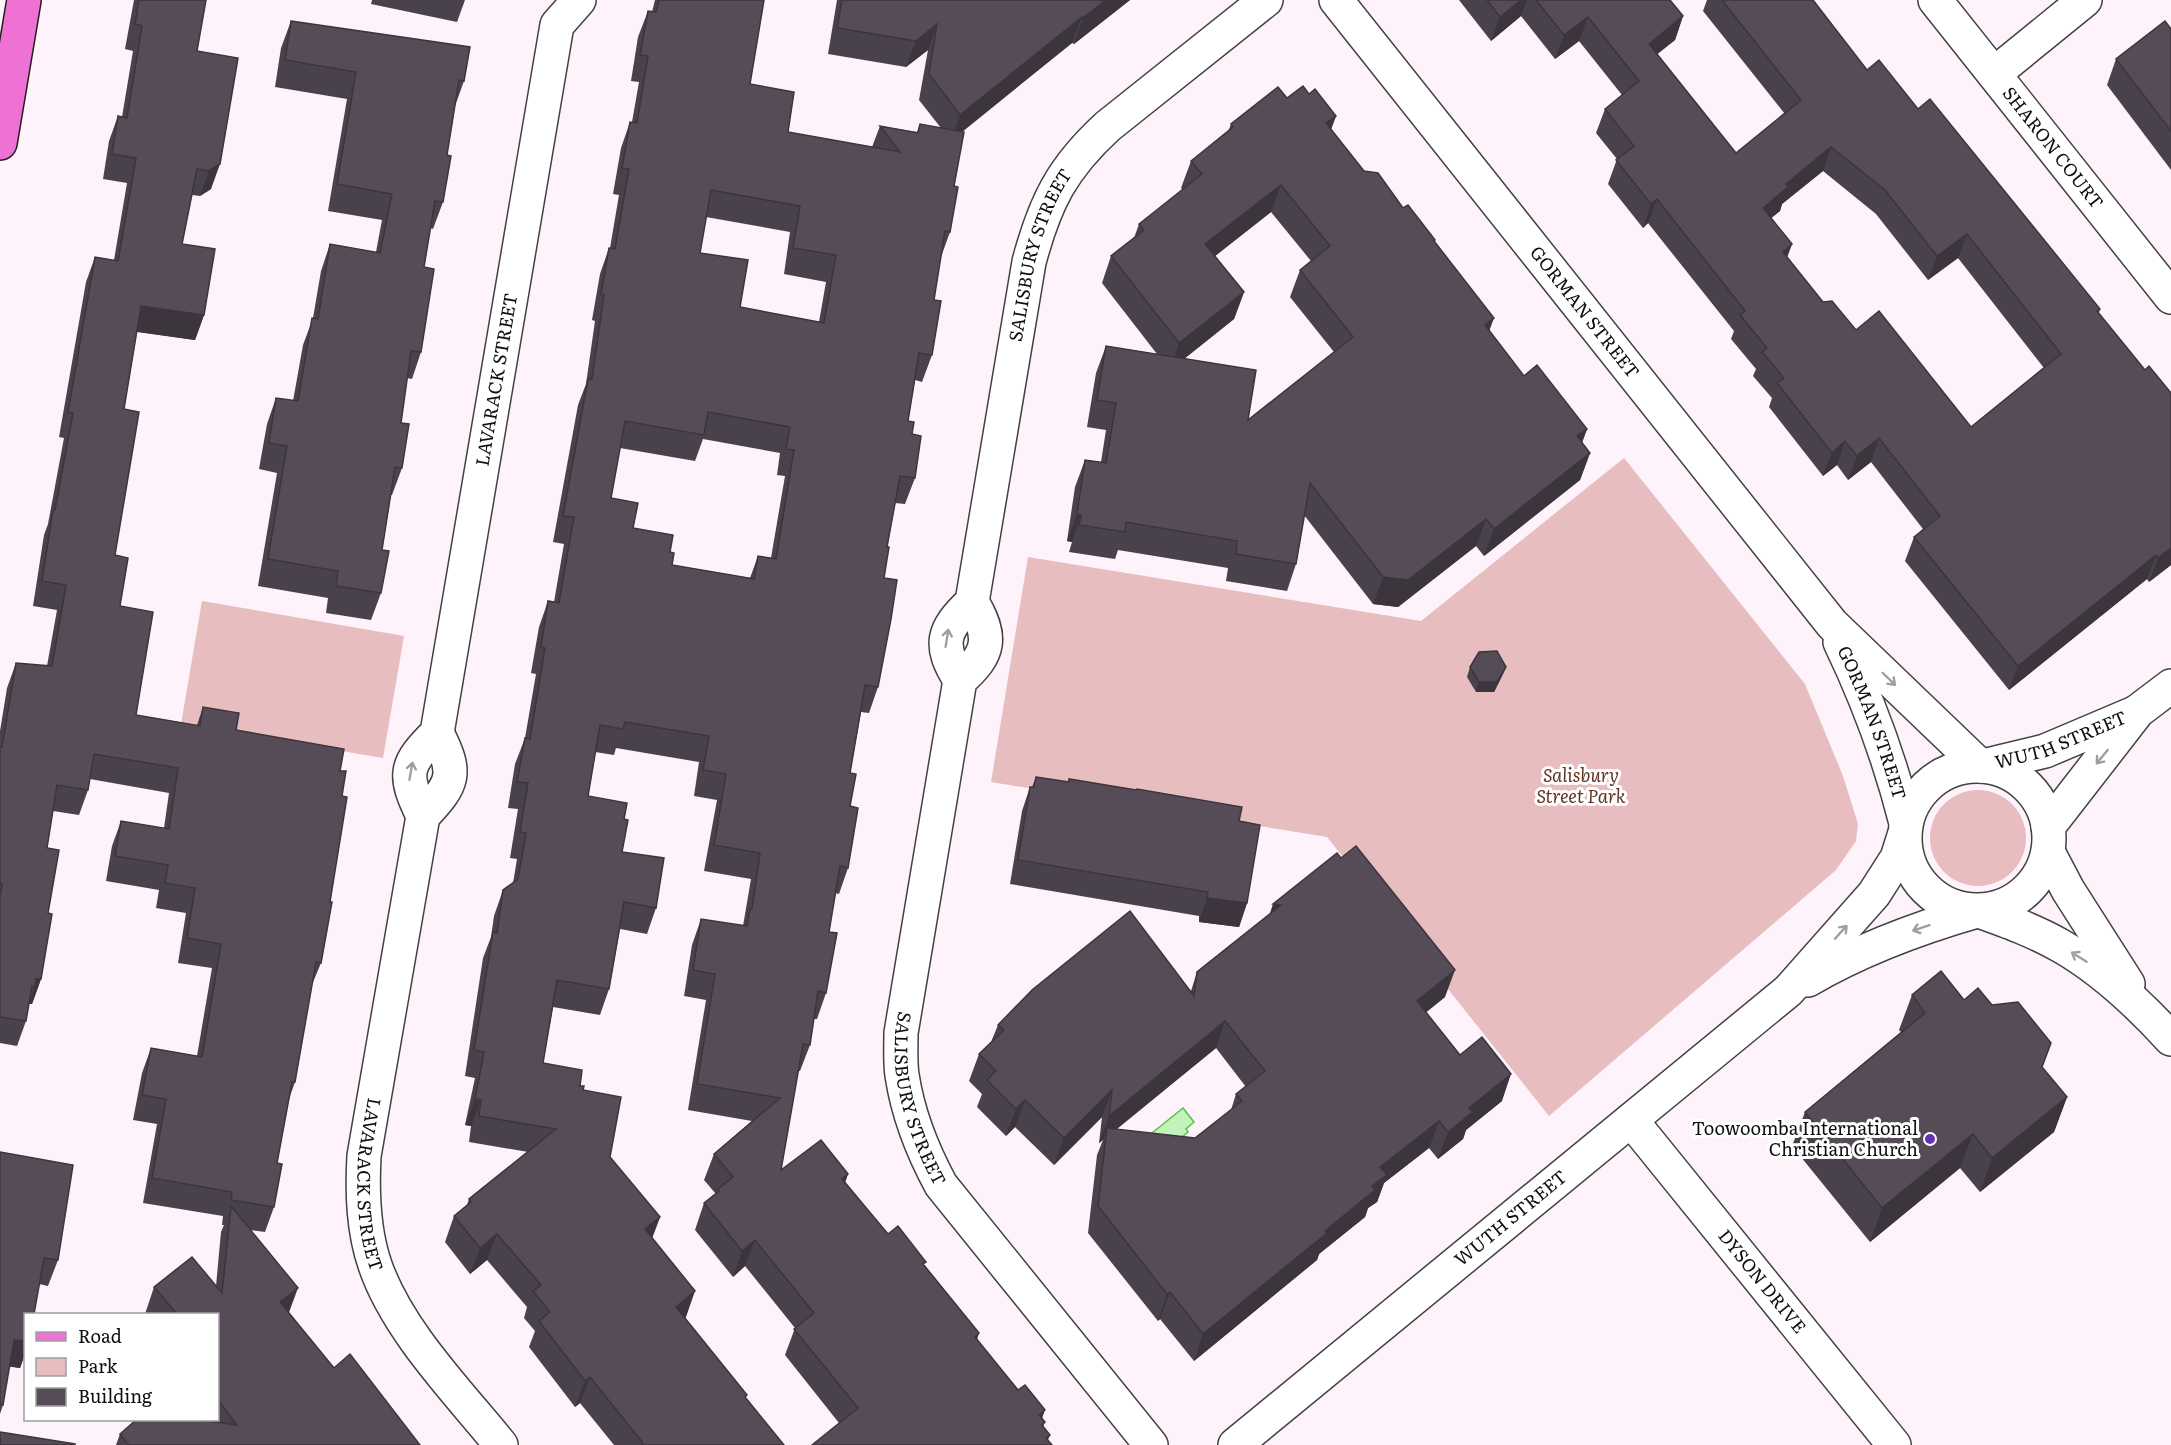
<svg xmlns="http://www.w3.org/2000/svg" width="2171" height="1445" font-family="Literata,serif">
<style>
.green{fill:#e7bdbf}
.water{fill:#c3f2ba;stroke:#56c445;stroke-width:1.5}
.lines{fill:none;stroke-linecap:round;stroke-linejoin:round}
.minor-casing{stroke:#424242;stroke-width:36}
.major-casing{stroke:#202020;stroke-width:36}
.minor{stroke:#fff;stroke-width:33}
.major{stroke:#ef71d3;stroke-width:33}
.wall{fill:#49414b;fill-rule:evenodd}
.shaded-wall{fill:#3c353d}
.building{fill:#554c57;stroke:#3c353d;stroke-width:1.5;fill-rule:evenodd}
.oneway{stroke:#9f9f9f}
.poi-dot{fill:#6830b6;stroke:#fff;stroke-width:2}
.labels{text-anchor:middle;stroke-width:6;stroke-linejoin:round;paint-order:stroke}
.street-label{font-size:18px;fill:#0f0f0f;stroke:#fff}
.park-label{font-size:18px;font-style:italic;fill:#633423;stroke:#fff}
.poi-label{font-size:18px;fill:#0f0f0f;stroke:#fff;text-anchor:end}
</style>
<rect width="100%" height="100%" fill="#fef2fb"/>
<g class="green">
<path d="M1624,458L1805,684L1843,776L1858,824L1856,841L1836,870L1549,1116L1327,837L991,782L1028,557L1421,621Z"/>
<path d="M202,601L404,636L383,758L181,724Z"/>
<circle cx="1978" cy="838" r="48"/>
</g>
<path class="water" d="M1183,1108L1194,1122L1186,1129L1188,1132L1161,1154L1147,1137Z"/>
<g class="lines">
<g class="minor-casing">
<g id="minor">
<path id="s1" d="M1336,0L1832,624L1980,766"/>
<path id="s2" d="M1935,0L2171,297"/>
<path d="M1994,74L2085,0"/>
<path id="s3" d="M972,602C993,637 990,654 960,680L901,1033C901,1047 900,1062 902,1075C908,1115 922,1150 941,1185L1151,1445"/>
<path id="s4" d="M1840,642C1868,700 1890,760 1906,823"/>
<path id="s5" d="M960,680C938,645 942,630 972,602L1029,262C1045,202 1062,168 1108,126L1266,0"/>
<path id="s6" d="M437,733C458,774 454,783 423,816L364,1156C362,1193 363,1230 375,1265C397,1330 458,1392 501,1445"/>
<path id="s7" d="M1983,766L2045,751L2137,712"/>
<circle cx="1977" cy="838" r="72"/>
<path id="s8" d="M423,816C403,775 404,765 437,733L557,25L579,0"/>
<path d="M2048,827L2138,711L2171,686"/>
<path d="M2048,852L2068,890L2128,984"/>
<path d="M1979,911C2007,921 2035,931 2061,946C2103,970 2138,1003 2171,1039"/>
<path d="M1808,980C1861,949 1918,928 1977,911"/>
<path id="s9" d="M1631,1120L1894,1445"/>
<path id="s10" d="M1235,1445L1788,991L1874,894L1897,858L1904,836"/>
</g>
</g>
<g class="major-casing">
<path id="major" d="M0,143L24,0"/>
</g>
<use href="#minor" class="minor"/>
<use href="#major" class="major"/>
</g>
<g class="wall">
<path d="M134,0H206L197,51L211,189L200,196L192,195L182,244L204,315L195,340L137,332L124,409L115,555L120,606L136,715L197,725L203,707L236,730L340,771L342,796L330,902L321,963L311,987L295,1082L289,1099L277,1163L274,1207L265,1232L250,1230L289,1313L334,1368L420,1445H116L120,1434L202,1421V1419H218V1314H145L154,1287L216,1286L221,1232L224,1225H222L223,1216L143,1203L157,1124L133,1120L142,1073L151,1048L197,1056L212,968L178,963L186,913L156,908L159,890L106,881L112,846L121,821L164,828L169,793L90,779L88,790L79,815L53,811L47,848L48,913L41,979L32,1004H29L26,1021L17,1046L0,1043V731L7,688L16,663L47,666L57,610L33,606L44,535L48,524L64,438L59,437L86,282L95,257L114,260L127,183L103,179L109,141L118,116L122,117L133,51L125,49Z"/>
<path d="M372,0H465L457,22L371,4Z"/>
<path d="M655,0H764L750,84L788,132L872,147L880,126L917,132L920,124L941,128L919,100L928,50L906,67L828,54L837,0H1130L1074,44L1072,43L962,131L954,186L950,232L941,257L934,300L932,355L922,382L915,380L908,421L912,434L915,478L905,504L895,503L887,547L884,578L878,687L869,713L861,712L850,773L848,868L839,894L835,893L829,932L826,993L817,1019H814L810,1045L800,1071H798L781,1170L848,1174L845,1182L888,1234L925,1266L979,1333L977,1340L1045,1422L1043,1427L1050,1435L1048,1440L839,1423L785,1355L795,1328L745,1266L733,1277L695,1230L704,1203L716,1194L704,1180L714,1154L752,1121L688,1110L706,1000L684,996L692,945L701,919L743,926L751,879L704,871L717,800L694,796L699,762L616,748L614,755L595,752L588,796L624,819L622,852L656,908L647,934L620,929L609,989L600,1015L553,1007L543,1063L580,1086L583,1090L610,1157L660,1217L652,1238L686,1317L685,1318L746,1398L784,1445H614L580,1403L575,1407L529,1347L535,1331L524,1318L527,1307L487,1260L470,1274L445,1242L454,1216L467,1205L469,1199L528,1152L469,1142L471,1126L465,1125L475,1078L465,1076L483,958L491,937L494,916L503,890L513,883L517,859L510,858L518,809L508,808L515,764L525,738L536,674L531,673L539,627L548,601L554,602L564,544L553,542L578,405L586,384L595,321L592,320L600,274L609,248H610L619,195L613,194L621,148L630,122H632L639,82L631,81L638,37L648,11L652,12ZM706,217L790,232L784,274L826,282L819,322L740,307L700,253ZM703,439L780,453L777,475L785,476L771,558L758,556L750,578L672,565L670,552L633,528L611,498L620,448L695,461Z"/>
<path d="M1459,0H1670L1683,16L1675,40L1657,54L1736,153L1785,114L1703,11L1707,0H1813L1867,70L1918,109L2100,309L2099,313L2145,370L2171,393V565L2149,582L2147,579L2009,690L1905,561L1914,537L1923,529L1871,462L1848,480L1837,465L1823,476L1769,407L1772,398L1753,376L1756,369L1731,339L1734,331L1648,223L1643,228L1608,184L1617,159L1596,133L1605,109L1622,95L1579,41L1555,59L1521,16L1491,41ZM1823,171L1876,214L1928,280L1958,258L2044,368L1971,427L1823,302L1787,257L1792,244L1771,218L1780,211L1782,204Z"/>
<path d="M291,21L464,81L455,106L447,155L443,202L433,229L430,228L424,267L421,352L412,379L407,378L401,423L402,468L392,495H391L382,550L381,593L371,620L326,613L328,598L258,586L277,473L259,469L267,424L276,398L293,401L303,345L313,318L321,271L330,244L376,252L382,220L328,211L347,99L275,87L281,48Z"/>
<path d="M2171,29V170L2107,85L2116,59Z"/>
<path d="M1309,94L1336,116L1331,129L1364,171L1403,208L1434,242L1489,331L1524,376L1587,429L1582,443L1590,453L1580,480L1484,556L1476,546L1398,607L1373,604L1304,515L1296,564L1287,591L1226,581L1228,568L1118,550L1115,559L1069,552L1072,542L1067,541L1075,487L1085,460L1101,462L1106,430L1087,427L1096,373L1106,346L1157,354L1102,283L1111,256L1134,238L1139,224L1183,190L1181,188L1191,161L1228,132L1231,124L1287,98ZM1271,212L1311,261L1300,270L1290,297L1334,352L1248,420L1184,359L1234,319L1244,292L1215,256Z"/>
<path d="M1470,667H1506L1502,676L1494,692H1476L1467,677Z"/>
<path d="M1036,777L1068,782L1069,779L1239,821L1247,903L1239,927L1199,922V916L1010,884L1022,811L1030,787H1032Z"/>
<path d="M1197,972L1445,997L1426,1012L1460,1055L1502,1101L1466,1130L1463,1139L1438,1159L1429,1148L1384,1183L1377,1202L1368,1208L1365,1217L1319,1254L1317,1260L1194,1361L1160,1319L1158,1321L1088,1233L1097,1155L1103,1140L1099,1143L1102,1117L1054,1165L1015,1127L1006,1136L977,1107L982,1094L969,1081L979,1054L991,1042L998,1025L1191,991ZM1216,1048L1246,1087L1236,1094L1231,1110L1195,1138L1116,1129Z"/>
<path d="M1912,995L1964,1000L2042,1067L2067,1097L2054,1132L1980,1192L1960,1168L1870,1242L1792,1146L1805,1112L1901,1032L1899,1030Z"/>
<path d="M0,1152L58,1260L48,1286L39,1284L26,1314V1351L20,1368L9,1366L3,1405L0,1414Z"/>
</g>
<g class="shaded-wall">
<path d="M1106,0H1130L1074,44L1083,18Z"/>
<path d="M1521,0H1527L1521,16L1491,41L1500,17Z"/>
<path d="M1683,16L1675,40L1640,68L1649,44Z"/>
<path d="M1082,17L1072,43L951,141L960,115Z"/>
<path d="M1588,17L1579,41L1555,59L1564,35Z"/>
<path d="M937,24L928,50L906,67L916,41Z"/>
<path d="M1336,116L1326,143V123Z"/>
<path d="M1831,147L1823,171L1782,204L1780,211L1754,232L1763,208L1786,184Z"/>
<path d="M220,164L211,189L200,196L209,171Z"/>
<path d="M1281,185L1271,212L1196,271L1205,244Z"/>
<path d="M1657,199L1648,223L1643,228L1651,204Z"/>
<path d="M1967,234L1958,258L1928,280L1937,256Z"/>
<path d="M1792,244L1783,268V252Z"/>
<path d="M1244,292L1234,319L1170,370L1179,343Z"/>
<path d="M141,306L204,315L195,340L132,331Z"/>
<path d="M1494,318L1484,345L1485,325Z"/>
<path d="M1587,429L1577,455V436Z"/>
<path d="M1879,438L1871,462L1848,480L1857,456Z"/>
<path d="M1845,441L1837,465L1823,476L1832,453Z"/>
<path d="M1590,453L1580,480L1484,556L1494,529Z"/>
<path d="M1077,514L1081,515L1072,542L1067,541Z"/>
<path d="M1486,519L1476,546L1398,607L1373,604L1383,577Z"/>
<path d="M2171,548V565L2149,582L2158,558Z"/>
<path d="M2156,555L2147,579L2009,690L2018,666Z"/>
<path d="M1506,667L1502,676L1494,692H1476L1479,682Z"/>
<path d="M1207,898L1247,903L1239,927L1199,922Z"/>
<path d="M1273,904L1281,905L1264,931Z"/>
<path d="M1455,970L1445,997L1407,1028L1417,1001Z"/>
<path d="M36,979H41L32,1004H29L35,987Z"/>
<path d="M1225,1021L1216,1048L1106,1138L1107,1128L1103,1140L1099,1143L1109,1116Z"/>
<path d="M1511,1074L1502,1101L1466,1130L1463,1139L1438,1159L1448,1132L1469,1108Z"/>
<path d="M1112,1090L1102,1117L1054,1165L1064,1138Z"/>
<path d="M2067,1097L2054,1132L1980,1192L1992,1158Z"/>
<path d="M475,1099L481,1100L471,1126L465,1125Z"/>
<path d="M1025,1100L1015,1127L1006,1136L1016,1109Z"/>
<path d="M1439,1121L1429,1148L1384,1183L1377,1202L1368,1208L1365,1217L1319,1254L1317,1260L1194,1361L1203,1334L1325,1231L1380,1167Z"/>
<path d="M1973,1134L1960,1168L1870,1242L1882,1208Z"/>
<path d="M848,1174L839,1200L842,1179Z"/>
<path d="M660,1217L650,1244L645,1229Z"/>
<path d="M497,1234L487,1260L470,1274L480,1248Z"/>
<path d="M755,1240L745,1266L733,1277L742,1251Z"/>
<path d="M298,1288L288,1315L280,1302Z"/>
<path d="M695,1291L686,1317L666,1333L676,1307Z"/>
<path d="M1170,1292L1160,1319L1158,1321L1167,1294Z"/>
<path d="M14,1340L26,1341V1351L20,1368L4,1366Z"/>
<path d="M590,1377L580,1403L575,1407L585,1381Z"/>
<path d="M1045,1410L1036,1436L1039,1415Z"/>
</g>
<g class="building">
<path d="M139,0H206L197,51L238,58L220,164L209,171L197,169L182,244L215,249L204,315L141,306L124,409L139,412L115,555L128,558L120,606L153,612L136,715L200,726L203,707L239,713L236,730L344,749L340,771H346L342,796L347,797L330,902H332L321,963L316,962L295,1082H292L277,1163L282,1164L274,1207L231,1200L232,1192L152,1178L166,1099L142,1095L151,1048L202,1057L221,944L187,938L195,888L165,883L168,865L115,856L121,821L169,829L178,768L94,754L88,790L57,785L47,848L59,850L48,913L52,914L41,979H36L35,987L32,986L26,1021L0,1017V896L2,884H0V747H2L16,663L52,666L66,585L42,581L53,510H55L73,413L68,412L95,257L118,261L136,158L112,154L118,116L127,118L142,26L135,24Z"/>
<path d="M659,0H764L750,84L794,92L788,132L900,152L880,126L918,133L920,124L964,132L954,186L958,187L950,232L945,231L934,300L941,301L932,355L919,353L908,421L914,422L912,434L921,436L915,478L900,476L887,547H889L884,578L897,580L891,619L878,687L865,685L850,773L856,774L850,806L858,808L848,868L840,866L829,932L837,933L826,993L818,991L810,1045L803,1044L781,1170L821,1140L848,1174L842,1179L888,1234L898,1226L926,1262L923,1264L979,1333L975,1337L1018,1390L1025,1385L1045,1410L1039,1415L1045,1422L1042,1425L1050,1435L1046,1438L1052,1445H812L858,1408L794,1329L814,1313L755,1240L742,1251L704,1203L719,1191L718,1189L733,1177L714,1154L780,1098L697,1084L715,974L693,970L701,919L747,926L750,909H752L760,853L714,845L726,774L703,770L709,736L625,722L623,729L600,725L588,796L627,803L624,819L628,820L622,852L664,858L656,908L624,902L609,989L557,980L543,1063L582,1070L580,1086H584L583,1090L621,1097L610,1157L660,1217L645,1229L695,1291L676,1307L747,1395L745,1397L784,1445H641L643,1443L590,1377L585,1381L539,1321L550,1312L533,1291L541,1285L497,1234L480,1248L454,1216L471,1202L469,1199L556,1129L479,1116L481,1100L475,1099L484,1052L474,1050L493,932L497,933L503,890L518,879L526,833L520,832L528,783L517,782L525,738L530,739L545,648L541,647L548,601L559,603L574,517L563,516L588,379H592L604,295L601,294L609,248L615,249L629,169L622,168L630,122L637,123L648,56L640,55L648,11L656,12ZM711,190L800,206L793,248L836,255L824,323L740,307L748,260L700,253ZM708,412L790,427L786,449L794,450L776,559L758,556L754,579L672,565L674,553L670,552L673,535L633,528L638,503L611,498L625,421L704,435Z"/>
<path d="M842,0H1106L1083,18L1082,17L960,115L929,74L937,24L916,41L837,28Z"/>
<path d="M1487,0H1521L1500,17Z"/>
<path d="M1536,0H1670L1683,16L1649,44L1736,153L1801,100L1722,0H1813L1867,70L1879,60L1918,109L1930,99L2100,309L2097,311L2145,370L2149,366L2171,393V548L2158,558L2156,555L2018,666L1914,537L1940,516L1879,438L1857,456L1845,441L1832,453L1777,383L1784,378L1762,352L1767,348L1740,315L1745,311L1657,199L1651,204L1616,160L1634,146L1605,109L1639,81L1588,17L1564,35ZM1831,147L1885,190L1937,256L1967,234L2061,354L1971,427L1879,311L1856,330L1832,301L1823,302L1783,252L1792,244L1763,208L1788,187L1786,184Z"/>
<path d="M291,21L470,47L464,81L459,80L447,155L451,156L443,202L435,201L424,267L434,269L421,352L411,351L401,423L409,424L402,468L395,467L382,550L389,551L381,593L336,586L338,571L268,559L287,446L269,443L276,398L298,401L312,318L318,319L330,244L380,253L392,194L337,184L356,72L285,60Z"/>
<path d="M2165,21L2171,29V131L2116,59Z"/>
<path d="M1303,86L1309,94L1315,89L1336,116L1326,123L1364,171L1378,173L1403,208L1408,205L1435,240L1434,241L1494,318L1485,325L1524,376L1537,365L1587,429L1577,436L1590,453L1494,529L1486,519L1408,580L1383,577L1310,483L1296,564L1236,554L1237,541L1126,522L1125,532L1079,525L1081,515L1077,514L1085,460L1106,463L1116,403L1097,400L1106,346L1256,370L1248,420L1353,337L1300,270L1330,246L1281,185L1205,244L1244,292L1179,343L1111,256L1144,230L1139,224L1202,174L1191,161L1233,127L1231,124L1278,87L1287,98Z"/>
<path d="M1497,651L1506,667L1497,682H1479L1470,667L1479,652Z"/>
<path d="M1036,777L1069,782V779L1136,790L1137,789L1242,807L1239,821L1260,825L1247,903L1207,898L1208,892L1018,860L1030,787H1034Z"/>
<path d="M1356,846L1455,970L1417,1001L1460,1055L1482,1037L1511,1074L1469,1108L1473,1112L1448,1132L1439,1121L1380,1167L1387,1175L1372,1186L1375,1190L1325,1231L1327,1233L1203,1334L1170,1292L1167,1294L1098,1206L1107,1128L1195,1138L1242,1101L1236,1094L1265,1071L1225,1021L1109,1116L1112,1090L1064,1138L1025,1100L1016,1109L987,1080L996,1071L979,1054L1004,1030L998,1025L1032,990L1130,911L1194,996L1197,972L1281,905L1273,904L1337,853L1341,858Z"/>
<path d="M1941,971L1964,1000L1978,988L1992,1005L2018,1002L2051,1043L2042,1067L2067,1097L1992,1158L1973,1134L1882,1208L1805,1112L1925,1013L1912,995Z"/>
<path d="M0,1152L73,1165L58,1260L44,1258L34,1314H26V1341L14,1340L3,1405L0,1404Z"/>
<path d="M231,1206L298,1288L280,1302L334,1368L350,1354L420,1445H129L120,1434L137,1419H192L237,1425L218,1400V1314H177L154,1287L192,1257L222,1293Z"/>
<path d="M0,1432L75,1444V1445H0Z"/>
</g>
<defs><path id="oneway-shaft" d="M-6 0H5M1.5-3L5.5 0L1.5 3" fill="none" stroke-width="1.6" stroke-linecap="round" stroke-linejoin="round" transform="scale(1.5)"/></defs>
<g class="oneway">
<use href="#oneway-shaft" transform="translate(947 638) rotate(-81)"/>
<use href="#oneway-shaft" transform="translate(1889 679) rotate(44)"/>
<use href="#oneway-shaft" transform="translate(2102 757) rotate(129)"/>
<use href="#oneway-shaft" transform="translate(411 771) rotate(-80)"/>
<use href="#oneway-shaft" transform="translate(1921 928) rotate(161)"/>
<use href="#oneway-shaft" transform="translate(1841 932) rotate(-48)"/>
<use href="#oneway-shaft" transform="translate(2079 957) rotate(-148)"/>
</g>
<circle class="poi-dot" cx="1930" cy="1139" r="6"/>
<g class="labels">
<g class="street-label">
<text dy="6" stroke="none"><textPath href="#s2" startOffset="189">SHARON COURT</textPath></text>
<text dy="6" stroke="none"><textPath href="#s5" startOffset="444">SALISBURY STREET</textPath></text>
<text dy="6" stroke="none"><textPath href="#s1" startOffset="399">GORMAN STREET</textPath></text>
<text dy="6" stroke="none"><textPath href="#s8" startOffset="453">LAVARACK STREET</textPath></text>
<text dy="6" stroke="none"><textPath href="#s4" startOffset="87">GORMAN STREET</textPath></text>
<text dy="6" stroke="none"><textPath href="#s7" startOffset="82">WUTH STREET</textPath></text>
<text dy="6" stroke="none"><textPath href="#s3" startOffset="516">SALISBURY STREET</textPath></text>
<text dy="6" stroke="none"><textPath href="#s6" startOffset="468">LAVARACK STREET</textPath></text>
<text dy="6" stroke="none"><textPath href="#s10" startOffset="357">WUTH STREET</textPath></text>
<text dy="6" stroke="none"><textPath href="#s9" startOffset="208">DYSON DRIVE</textPath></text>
</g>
<g class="park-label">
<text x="1581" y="782">Salisbury<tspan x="1581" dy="21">Street Park</tspan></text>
</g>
<g class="poi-label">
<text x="1918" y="1135">Toowoomba International<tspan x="1918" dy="21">Christian Church</tspan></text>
</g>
</g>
<rect x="24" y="1313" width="195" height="108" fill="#ffffff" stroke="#9f9f9f" stroke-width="1.5"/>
<rect x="36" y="1332" width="30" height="9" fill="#ef71d3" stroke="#9f9f9f" stroke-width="1.5"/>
<text x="78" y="1343" font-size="18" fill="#0f0f0f">Road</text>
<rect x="36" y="1358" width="30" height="18" fill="#e7bdbf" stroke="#9f9f9f" stroke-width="1.5"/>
<text x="78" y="1373" font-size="18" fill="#0f0f0f">Park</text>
<rect x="36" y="1388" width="30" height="18" fill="#554c57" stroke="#9f9f9f" stroke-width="1.5"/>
<text x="78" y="1403" font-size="18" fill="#0f0f0f">Building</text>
</svg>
